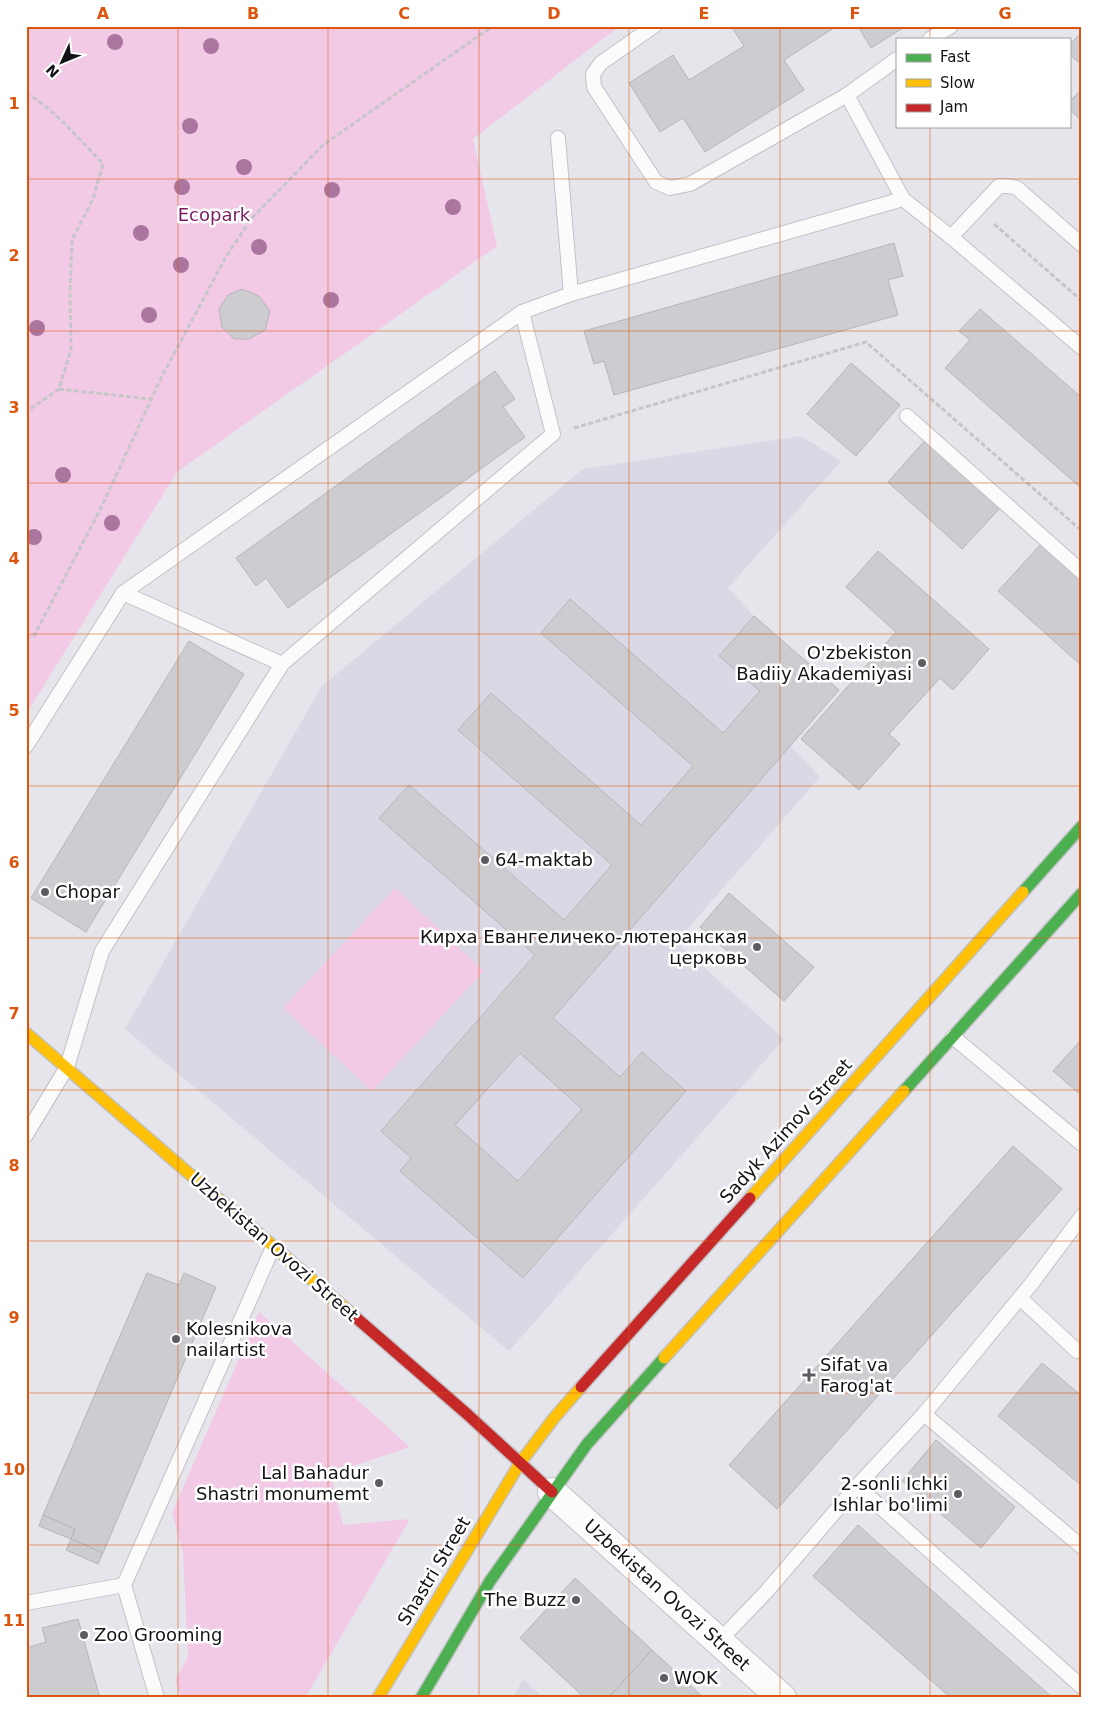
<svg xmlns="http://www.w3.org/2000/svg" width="1108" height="1724" font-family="'DejaVu Sans',sans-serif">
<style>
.built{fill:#dad8e5}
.green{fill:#f2cae6}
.building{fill:#cdccd0;stroke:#b7b5ba;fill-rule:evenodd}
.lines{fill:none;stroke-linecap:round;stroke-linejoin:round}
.lane-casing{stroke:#c2c2c6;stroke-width:16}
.street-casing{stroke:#c2c2c6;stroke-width:30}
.fast-casing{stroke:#c2c2c6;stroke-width:14}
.slow-casing{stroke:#c2c2c6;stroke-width:14}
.jam-casing{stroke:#c2c2c6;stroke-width:14}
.path{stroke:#c6c6c8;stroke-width:3;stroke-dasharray:5 2.5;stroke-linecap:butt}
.lane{stroke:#fbfbfc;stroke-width:14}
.street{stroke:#fbfbfc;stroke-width:28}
.fast{stroke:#4caf50;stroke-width:11}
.slow{stroke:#ffc107;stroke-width:11}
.jam{stroke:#c62828;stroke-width:11}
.tree{fill:#aa769f}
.grid{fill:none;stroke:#dd550c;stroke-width:1;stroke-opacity:0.55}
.poi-dot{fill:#5d5c61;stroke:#fff;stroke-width:2}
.labels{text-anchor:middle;stroke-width:5;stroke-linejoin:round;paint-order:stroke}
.park-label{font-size:18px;fill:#791c61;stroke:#fff}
.poi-label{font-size:18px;fill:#131216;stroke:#fff;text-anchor:start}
.street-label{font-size:18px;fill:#131216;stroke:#fff}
.neatline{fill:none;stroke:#dd550c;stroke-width:2}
.grid-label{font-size:16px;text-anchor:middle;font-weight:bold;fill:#dd550c}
</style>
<rect width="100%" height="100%" fill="#e6e5eb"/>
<g class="built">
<path d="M801,436L841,461L728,588L754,616L839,690L790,746L820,777L676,942L784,1039L509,1351L125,1029L322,686L583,469Z"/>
<path d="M523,1679L544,1698H513Z"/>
</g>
<g class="green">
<path d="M26,26H621L601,40L473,139L497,246L177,472L26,714Z"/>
<path d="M395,888L484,971L372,1091L283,1008Z"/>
<path d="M259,1312L410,1447L331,1473L343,1525L410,1519L305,1698H181L175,1680L188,1657L183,1553L172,1513Z"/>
</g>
<g class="building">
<path d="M731,26H837L784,60L804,90L705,152L683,118L660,132L629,83L673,55L689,80L744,46Z"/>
<path d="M858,26H906L871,48Z"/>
<path d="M1082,32V65L1069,54V45Z"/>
<path d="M1082,89V121L1069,109V102Z"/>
<path d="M894,243L903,276L888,280L898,315L614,395L604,361L594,364L584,331Z"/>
<path d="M242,289L259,296L270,311L265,330L249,339H234L222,327L219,309L228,295Z"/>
<path d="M980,309L1082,398V489L945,368L970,340L959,331Z"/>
<path d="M851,363L900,405L856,456L807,414Z"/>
<path d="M495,371L515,399L503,407L525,437L288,608L266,578L256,586L236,558Z"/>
<path d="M928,437L1003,505L962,549L888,482Z"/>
<path d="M1042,543L1082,579V666L998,591Z"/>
<path d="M878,551L989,649L953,690L940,678L889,734L900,744L859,790L801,739L896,632L846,587Z"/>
<path d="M570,599L723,733L760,691L719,656L754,616L839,690L553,1018L620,1077L642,1052L686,1091L523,1278L400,1171L411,1158L381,1131L535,955L379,818L409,785L564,920L612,865L458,730L491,693L641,825L693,766L541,633ZM520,1053L582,1109L518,1181L455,1125Z"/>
<path d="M189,641L244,674L86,932L31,898Z"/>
<path d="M729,893L814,967L784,1001L700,927Z"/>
<path d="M1082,1039V1096L1053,1071Z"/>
<path d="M1013,1146L1062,1189L777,1509L729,1465Z"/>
<path d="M147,1273L179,1285L184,1273L216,1287L103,1553L71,1539L75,1529L43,1515Z"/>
<path d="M1042,1363L1082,1396V1486L998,1416Z"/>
<path d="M936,1440L1015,1507L981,1548L902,1481Z"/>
<path d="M43,1515L75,1529L71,1539L39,1526Z"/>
<path d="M858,1525L1053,1698H951L813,1576Z"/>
<path d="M71,1539L103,1553L98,1564L66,1550Z"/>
<path d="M575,1578L652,1650L608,1698H585L520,1638Z"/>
<path d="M78,1619L100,1698H26V1648L46,1642L42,1628Z"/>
<path d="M652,1650L704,1698H608Z"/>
</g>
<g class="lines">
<g class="lane-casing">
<g id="lane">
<path d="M654,26L601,63L593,74L594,87L656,182L670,188L690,184L847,95L903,199L951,237L1082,348"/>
<path d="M930,39L951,26"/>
<path d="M847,95L897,59"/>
<path d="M558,138L571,294"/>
<path d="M951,237L999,186H1008L1017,188L1082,245"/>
<path d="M907,416L1082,572"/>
<path d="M123,593L282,664"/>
<path d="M26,746L123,593L522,312L571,294L903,199"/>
<path d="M953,1037L1082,1144"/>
<path d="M26,1135L67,1067L102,951L282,664L553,434L522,312"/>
<path d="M1020,1298L1077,1351"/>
<path d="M924,1414L1082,1547"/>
<path d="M857,1486L1082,1687"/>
<path d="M26,1603L124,1585"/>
<path d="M719,1641L767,1591L857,1486L924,1414L1032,1283L1082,1216"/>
<path d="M157,1698L124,1585L273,1247"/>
</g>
</g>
<g class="street-casing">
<path id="street" d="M552,1492L782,1698"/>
</g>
<g class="fast-casing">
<g id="fast">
<path d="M1023,892L1082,826"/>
<path d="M904,1091L1082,893"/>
<path d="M421,1698L490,1581L587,1444L664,1358"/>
</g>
</g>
<g class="slow-casing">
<g id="slow">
<path d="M26,1033L353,1315"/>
<path d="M750,1198L1023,892"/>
<path d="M664,1358L904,1091"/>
<path d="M378,1698L520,1463L554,1418L581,1387"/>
</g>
</g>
<g class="jam-casing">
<g id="jam">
<path d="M353,1315L467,1414L552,1492"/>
<path d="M581,1387L750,1198"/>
</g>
</g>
<g class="path">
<path d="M26,94C46,101 87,147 103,164L93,199L72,240L70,291L71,350L59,389L26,412"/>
<path d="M994,224L1082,301"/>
<path d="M59,389L151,399"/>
<path d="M574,428L866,342L1082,531"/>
<path d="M26,638L34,636L101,508L162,376L227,255L252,218L323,145L493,26"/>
</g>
<use href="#lane" class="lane"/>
<use href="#street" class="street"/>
<use href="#fast" class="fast"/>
<use href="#slow" class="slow"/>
<use href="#jam" class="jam"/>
</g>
<g class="tree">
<circle cx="115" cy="42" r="8"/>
<circle cx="211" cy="46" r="8"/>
<circle cx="190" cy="126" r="8"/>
<circle cx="244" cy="167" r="8"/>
<circle cx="182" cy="187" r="8"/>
<circle cx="332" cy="190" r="8"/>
<circle cx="453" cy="207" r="8"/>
<circle cx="141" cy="233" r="8"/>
<circle cx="259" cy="247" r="8"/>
<circle cx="181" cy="265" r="8"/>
<circle cx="331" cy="300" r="8"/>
<circle cx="149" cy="315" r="8"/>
<circle cx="37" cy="328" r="8"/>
<circle cx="63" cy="475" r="8"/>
<circle cx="112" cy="523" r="8"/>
<circle cx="34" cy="537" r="8"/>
</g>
<path class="grid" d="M178,26V1698M328,26V1698M479,26V1698M629,26V1698M780,26V1698M930,26V39M930,126V1698M26,179H1082M26,331H1082M26,483H1082M26,634H1082M26,786H1082M26,938H1082M26,1090H1082M26,1241H1082M26,1393H1082M26,1545H1082"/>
<g class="poi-dot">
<circle cx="922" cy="663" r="5"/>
<circle cx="485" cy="860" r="5"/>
<circle cx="45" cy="892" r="5"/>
<circle cx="757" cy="947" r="5"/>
<circle cx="176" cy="1339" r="5"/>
<path d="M806.5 1367.5h5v5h5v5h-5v5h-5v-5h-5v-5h5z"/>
<circle cx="379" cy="1483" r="5"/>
<circle cx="958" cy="1494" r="5"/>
<circle cx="576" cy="1600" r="5"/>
<circle cx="84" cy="1635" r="5"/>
<circle cx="664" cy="1678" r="5"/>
</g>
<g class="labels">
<g class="park-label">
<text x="214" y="221">Ecopark</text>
</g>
<g class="poi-label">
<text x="912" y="659" text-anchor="end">O'zbekiston<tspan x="912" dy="21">Badiiy Akademiyasi</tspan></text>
<text x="495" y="866">64-maktab</text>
<text x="55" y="898">Chopar</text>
<text x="747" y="943" text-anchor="end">Кирха Евангеличеко-лютеранская<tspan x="747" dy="21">церковь</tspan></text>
<text x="186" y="1335">Kolesnikova<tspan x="186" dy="21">nailartist</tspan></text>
<text x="820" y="1371">Sifat va<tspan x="820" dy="21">Farog'at</tspan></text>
<text x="369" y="1479" text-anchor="end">Lal Bahadur<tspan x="369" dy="21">Shastri monumemt</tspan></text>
<text x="948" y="1490" text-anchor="end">2-sonli Ichki<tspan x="948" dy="21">Ishlar bo'limi</tspan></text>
<text x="566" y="1606" text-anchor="end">The Buzz</text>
<text x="94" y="1641">Zoo Grooming</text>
<text x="674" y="1684">WOK</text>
</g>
<g class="street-label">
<text transform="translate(786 1131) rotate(-48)" y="6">Sadyk Azimov Street</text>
<text transform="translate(274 1247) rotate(41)" y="6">Uzbekistan Ovozi Street</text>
<text transform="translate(434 1571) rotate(-59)" y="6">Shastri Street</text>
<text transform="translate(667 1595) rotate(42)" y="6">Uzbekistan Ovozi Street</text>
</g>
</g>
<rect width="1108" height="1724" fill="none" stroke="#ffffff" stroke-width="55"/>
<rect x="896" y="38" width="175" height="90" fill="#ffffff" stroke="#a1a0a2"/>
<rect x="906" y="54" width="25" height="8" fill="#4caf50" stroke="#a1a0a2"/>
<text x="940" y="62" font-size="15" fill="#131216">Fast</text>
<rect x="906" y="79" width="25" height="8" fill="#ffc107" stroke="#a1a0a2"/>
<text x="940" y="88" font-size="15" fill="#131216">Slow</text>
<rect x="906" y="104" width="25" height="8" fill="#c62828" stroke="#a1a0a2"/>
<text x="940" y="112" font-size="15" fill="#131216">Jam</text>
<g transform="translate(62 62) rotate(226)" stroke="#ffffff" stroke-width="4" paint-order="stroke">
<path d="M0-4L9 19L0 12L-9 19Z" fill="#131216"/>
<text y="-8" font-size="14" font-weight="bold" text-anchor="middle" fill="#131216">N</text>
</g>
<rect x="28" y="28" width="1052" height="1668" class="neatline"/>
<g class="grid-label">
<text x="103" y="19">A</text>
<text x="253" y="19">B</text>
<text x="404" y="19">C</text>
<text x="554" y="19">D</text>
<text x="704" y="19">E</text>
<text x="855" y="19">F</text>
<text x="1005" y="19">G</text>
<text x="14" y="109">1</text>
<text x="14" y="261">2</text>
<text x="14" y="413">3</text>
<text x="14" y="564">4</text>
<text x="14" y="716">5</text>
<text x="14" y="868">6</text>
<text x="14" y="1019">7</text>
<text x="14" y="1171">8</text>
<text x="14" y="1323">9</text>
<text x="14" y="1475">10</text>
<text x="14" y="1626">11</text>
</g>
</svg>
